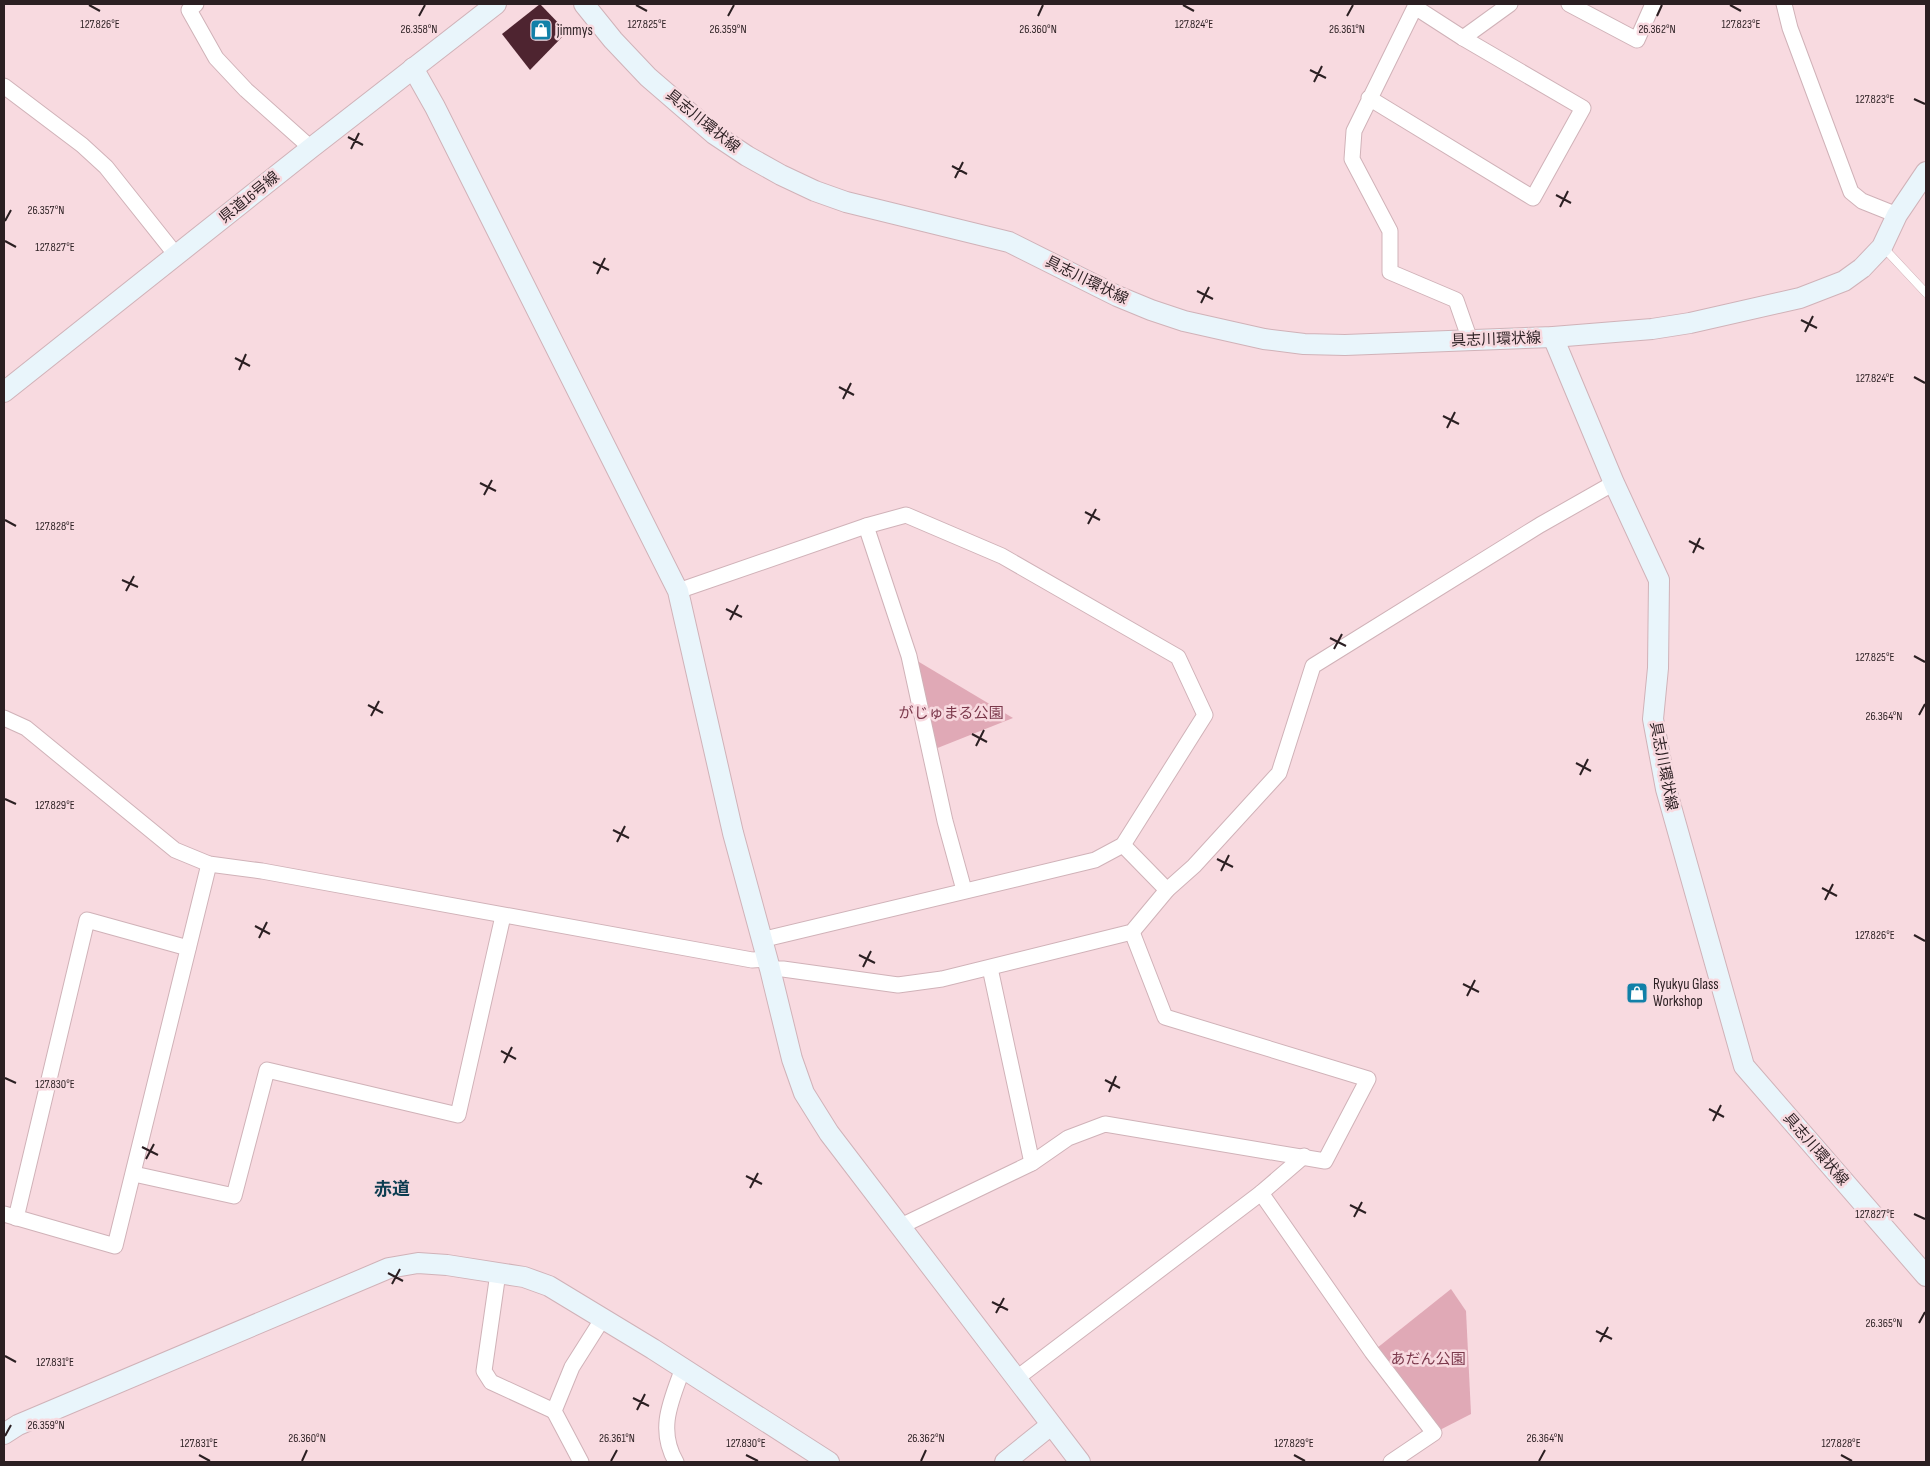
<svg xmlns="http://www.w3.org/2000/svg" width="1930" height="1466" font-family="'Sofia Sans Condensed','Noto Sans JP',sans-serif">
<style>
.park{fill:#e0a9b6}
.building{fill:#4e2430}
.lines{fill:none;stroke-linecap:round;stroke-linejoin:round}
.lane-casing{stroke:#d0b2b8;stroke-width:9}
.street-casing{stroke:#d0b2b8;stroke-width:17}
.secondary-casing{stroke:#d0b2b8;stroke-width:22}
.lane{stroke:#fff;stroke-width:8}
.street{stroke:#fff;stroke-width:15}
.secondary{stroke:#e9f5fb;stroke-width:20}
.ticks{fill:none;stroke:#2b1f22;stroke-width:2}
.labels{text-anchor:middle;stroke-width:5;stroke-linejoin:round;paint-order:stroke}
.poi-label{font-size:15px;fill:#2b1f22;stroke:#f8dae0;text-anchor:start}
.street-label{font-size:15px;fill:#2b1f22;stroke:#f8dae0}
.park-label{font-size:15px;fill:#7b384b;stroke:#f8dae0}
.quarter-label{font-size:18px;font-weight:bold;fill:#0d3d51;stroke:#f8dae0}
.ticks-label{font-size:12px;text-anchor:middle;fill:#2b1f22;stroke:#f8dae0;stroke-width:5;stroke-linejoin:round;paint-order:stroke}
</style>
<rect width="100%" height="100%" fill="#f8dae0"/>
<g class="park">
<path d="M909,656L1013,718L930,751Z"/>
<path d="M1451,1289L1466,1311L1471,1414L1434,1433L1372,1352Z"/>
</g>
<path class="building" d="M540,4L567,32L530,70L502,34Z"/>
<g class="lines">
<g class="lane-casing">
<path id="lane" d="M1883,247L1926,293"/>
</g>
<g class="street-casing">
<g id="street">
<path d="M196,4L189,10L216,58L246,90L311,148"/>
<path d="M1569,4L1637,40L1653,4"/>
<path d="M1784,4L1790,28L1851,192L1862,201L1897,215"/>
<path d="M1463,38L1510,4"/>
<path d="M4,86L82,145L106,167L176,255"/>
<path d="M1369,98L1533,198L1583,108L1463,38L1415,7L1354,131L1352,159L1390,231V272L1456,300L1470,340"/>
<path d="M866,526L909,656L945,821L964,890"/>
<path d="M678,591L866,526L906,515L1002,556L1178,657L1205,715L1123,845L1095,860L761,940"/>
<path d="M4,718L26,728L175,850L209,864L262,871L752,960L767,959"/>
<path d="M1123,845L1167,890"/>
<path d="M990,968L1032,1163"/>
<path d="M770,969H783L898,985L942,979L1132,932L1167,890L1194,866L1279,773L1313,666L1540,525L1614,483"/>
<path d="M134,1174L234,1196L267,1070L458,1115L503,916"/>
<path d="M1261,1193L1372,1352L1434,1433L1391,1462"/>
<path d="M4,1214L115,1246L209,864"/>
<path d="M16,1218L87,920L188,948"/>
<path d="M901,1226L1032,1163L1068,1138L1105,1124L1325,1161L1368,1079L1165,1017L1132,932"/>
<path d="M498,1273L484,1371L491,1382L554,1411"/>
<path d="M1017,1378L1261,1193L1304,1156"/>
<path d="M581,1462L554,1411L572,1367L603,1318"/>
<path d="M676,1462C657,1429 671,1401 683,1368"/>
</g>
</g>
<g class="secondary-casing">
<g id="secondary">
<path d="M584,4L613,40L648,77L714,134L747,156L781,175L815,191L846,202L1009,242L1117,296L1151,310L1184,321L1264,339L1304,344L1345,345L1553,337L1652,329L1690,323L1800,298L1844,281L1862,268L1882,247L1897,215L1926,172"/>
<path d="M413,68L435,107L678,591L733,833L770,969L792,1059L804,1093L829,1133L1080,1462"/>
<path d="M1553,337L1614,483L1659,580L1658,668L1653,719L1666,789L1744,1066L1926,1276"/>
<path d="M4,392L311,148L496,4"/>
<path d="M4,1434L18,1425L389,1268L418,1263L447,1265L524,1277L549,1286L653,1349L829,1462"/>
<path d="M1005,1462L1051,1425"/>
</g>
</g>
<use href="#lane" class="lane"/>
<use href="#street" class="street"/>
<use href="#secondary" class="secondary"/>
</g>
<path class="ticks" d="M89,5L100,11M636,5L647,11M1183,5L1194,11M1730,5L1741,11M419,16L425,5M728,16L734,5M1038,16L1043,5M1347,16L1353,5M1657,16L1662,5M1310,70L1326,78M1314,82L1322,66M1914,99L1925,104M348,137L363,145M351,149L359,133M952,166L967,174M955,178L963,162M1556,195L1571,203M1560,207L1568,191M5,221L11,210M5,241L16,247M593,262L609,270M597,274L605,258M1197,291L1213,299M1201,303L1209,287M1801,320L1817,328M1805,332L1813,316M235,358L250,366M239,370L246,354M1914,377L1925,383M839,387L854,395M843,399L851,383M1443,416L1459,424M1447,428L1455,412M480,483L496,491M484,495L492,480M1085,512L1100,520M5,520L16,526M1088,524L1096,509M1689,541L1704,549M1693,553L1700,538M122,580L138,587M126,591L134,576M726,609L742,617M730,620L738,605M1330,638L1346,646M1334,649L1342,634M1914,656L1925,662M368,705L383,713M1919,715L1925,704M371,716L379,701M972,734L987,742M976,746L984,730M1576,763L1591,771M1580,775L1588,759M5,799L16,804M613,830L629,838M617,842L625,826M1217,859L1233,867M1221,871L1229,855M1822,888L1837,896M1825,900L1833,884M255,926L270,934M1914,935L1925,941M259,938L267,922M859,955L875,963M863,967L871,951M1463,984L1479,992M1467,996L1475,980M501,1051L516,1059M504,1063L512,1047M5,1078L16,1083M1105,1080L1120,1088M1109,1092L1116,1076M1709,1109L1724,1117M1713,1121L1721,1105M142,1147L158,1155M146,1159L154,1144M746,1176L762,1184M750,1188L758,1173M1350,1205L1366,1213M1914,1214L1925,1219M1354,1217L1362,1202M388,1273L403,1281M392,1284L400,1269M992,1302L1008,1310M996,1313L1004,1298M1919,1323L1925,1312M1596,1331L1612,1339M1600,1342L1608,1327M5,1356L16,1362M633,1398L649,1406M637,1410L645,1394M5,1436L11,1425M199,1455L210,1461M746,1455L758,1461M1294,1455L1305,1461M1841,1455L1852,1461M302,1461L307,1450M611,1461L617,1450M921,1461L926,1450M1539,1461L1545,1450"/>
<defs>
<g id="shop-square" transform="scale(1.125)"><rect x="-9" y="-9" width="18" height="18" rx="4" fill="#1180a8" stroke="#f8dae0"/><path d="M-5-2.5h2.3a2.7 3.5 0 0 1 5.4 0H5L5.5 6h-11ZM-1.5-2.5h3a1.5 2.3 0 0 0-3 0Z" fill="#fff"/></g>
</defs>
<g fill-rule="evenodd">
<use href="#shop-square" x="541" y="30"/>
<use href="#shop-square" x="1637" y="993"/>
</g>
<g class="labels">
<g class="poi-label">
<text x="557" y="35">jimmys</text>
<text x="1653" y="989">Ryukyu Glass<tspan x="1653" dy="17">Workshop</tspan></text>
</g>
<g class="street-label">
<text transform="translate(703 121) rotate(39)" y="5">具志川環状線</text>
<text transform="translate(249 197) rotate(-39)" y="5">県道16号線</text>
<text transform="translate(1087 280) rotate(26)" y="5">具志川環状線</text>
<text transform="translate(1496 339) rotate(-2)" y="5">具志川環状線</text>
<text transform="translate(1664 766) rotate(79)" y="5">具志川環状線</text>
<text transform="translate(1816 1149) rotate(49)" y="5">具志川環状線</text>
</g>
<g class="park-label">
<text x="951" y="718">がじゅまる公園</text>
<text x="1428" y="1364">あだん公園</text>
</g>
<g class="quarter-label">
<text x="392" y="1195">赤道</text>
</g>
</g>
<g class="ticks-label">
<text x="100" y="28">127.826°E</text>
<text x="647" y="28">127.825°E</text>
<text x="1194" y="28">127.824°E</text>
<text x="1741" y="28">127.823°E</text>
<text x="419" y="33">26.358°N</text>
<text x="728" y="33">26.359°N</text>
<text x="1038" y="33">26.360°N</text>
<text x="1347" y="33">26.361°N</text>
<text x="1657" y="33">26.362°N</text>
<text x="1875" y="103">127.823°E</text>
<text x="46" y="214">26.357°N</text>
<text x="55" y="251">127.827°E</text>
<text x="1875" y="382">127.824°E</text>
<text x="55" y="530">127.828°E</text>
<text x="1875" y="661">127.825°E</text>
<text x="1884" y="720">26.364°N</text>
<text x="55" y="809">127.829°E</text>
<text x="1875" y="939">127.826°E</text>
<text x="55" y="1088">127.830°E</text>
<text x="1875" y="1218">127.827°E</text>
<text x="1884" y="1327">26.365°N</text>
<text x="55" y="1366">127.831°E</text>
<text x="46" y="1429">26.359°N</text>
<text x="307" y="1442">26.360°N</text>
<text x="617" y="1442">26.361°N</text>
<text x="926" y="1442">26.362°N</text>
<text x="1545" y="1442">26.364°N</text>
<text x="199" y="1447">127.831°E</text>
<text x="746" y="1447">127.830°E</text>
<text x="1294" y="1447">127.829°E</text>
<text x="1841" y="1447">127.828°E</text>
</g>
<rect width="1930" height="1466" fill="none" stroke="#2b1f22" stroke-width="10"/>
</svg>
